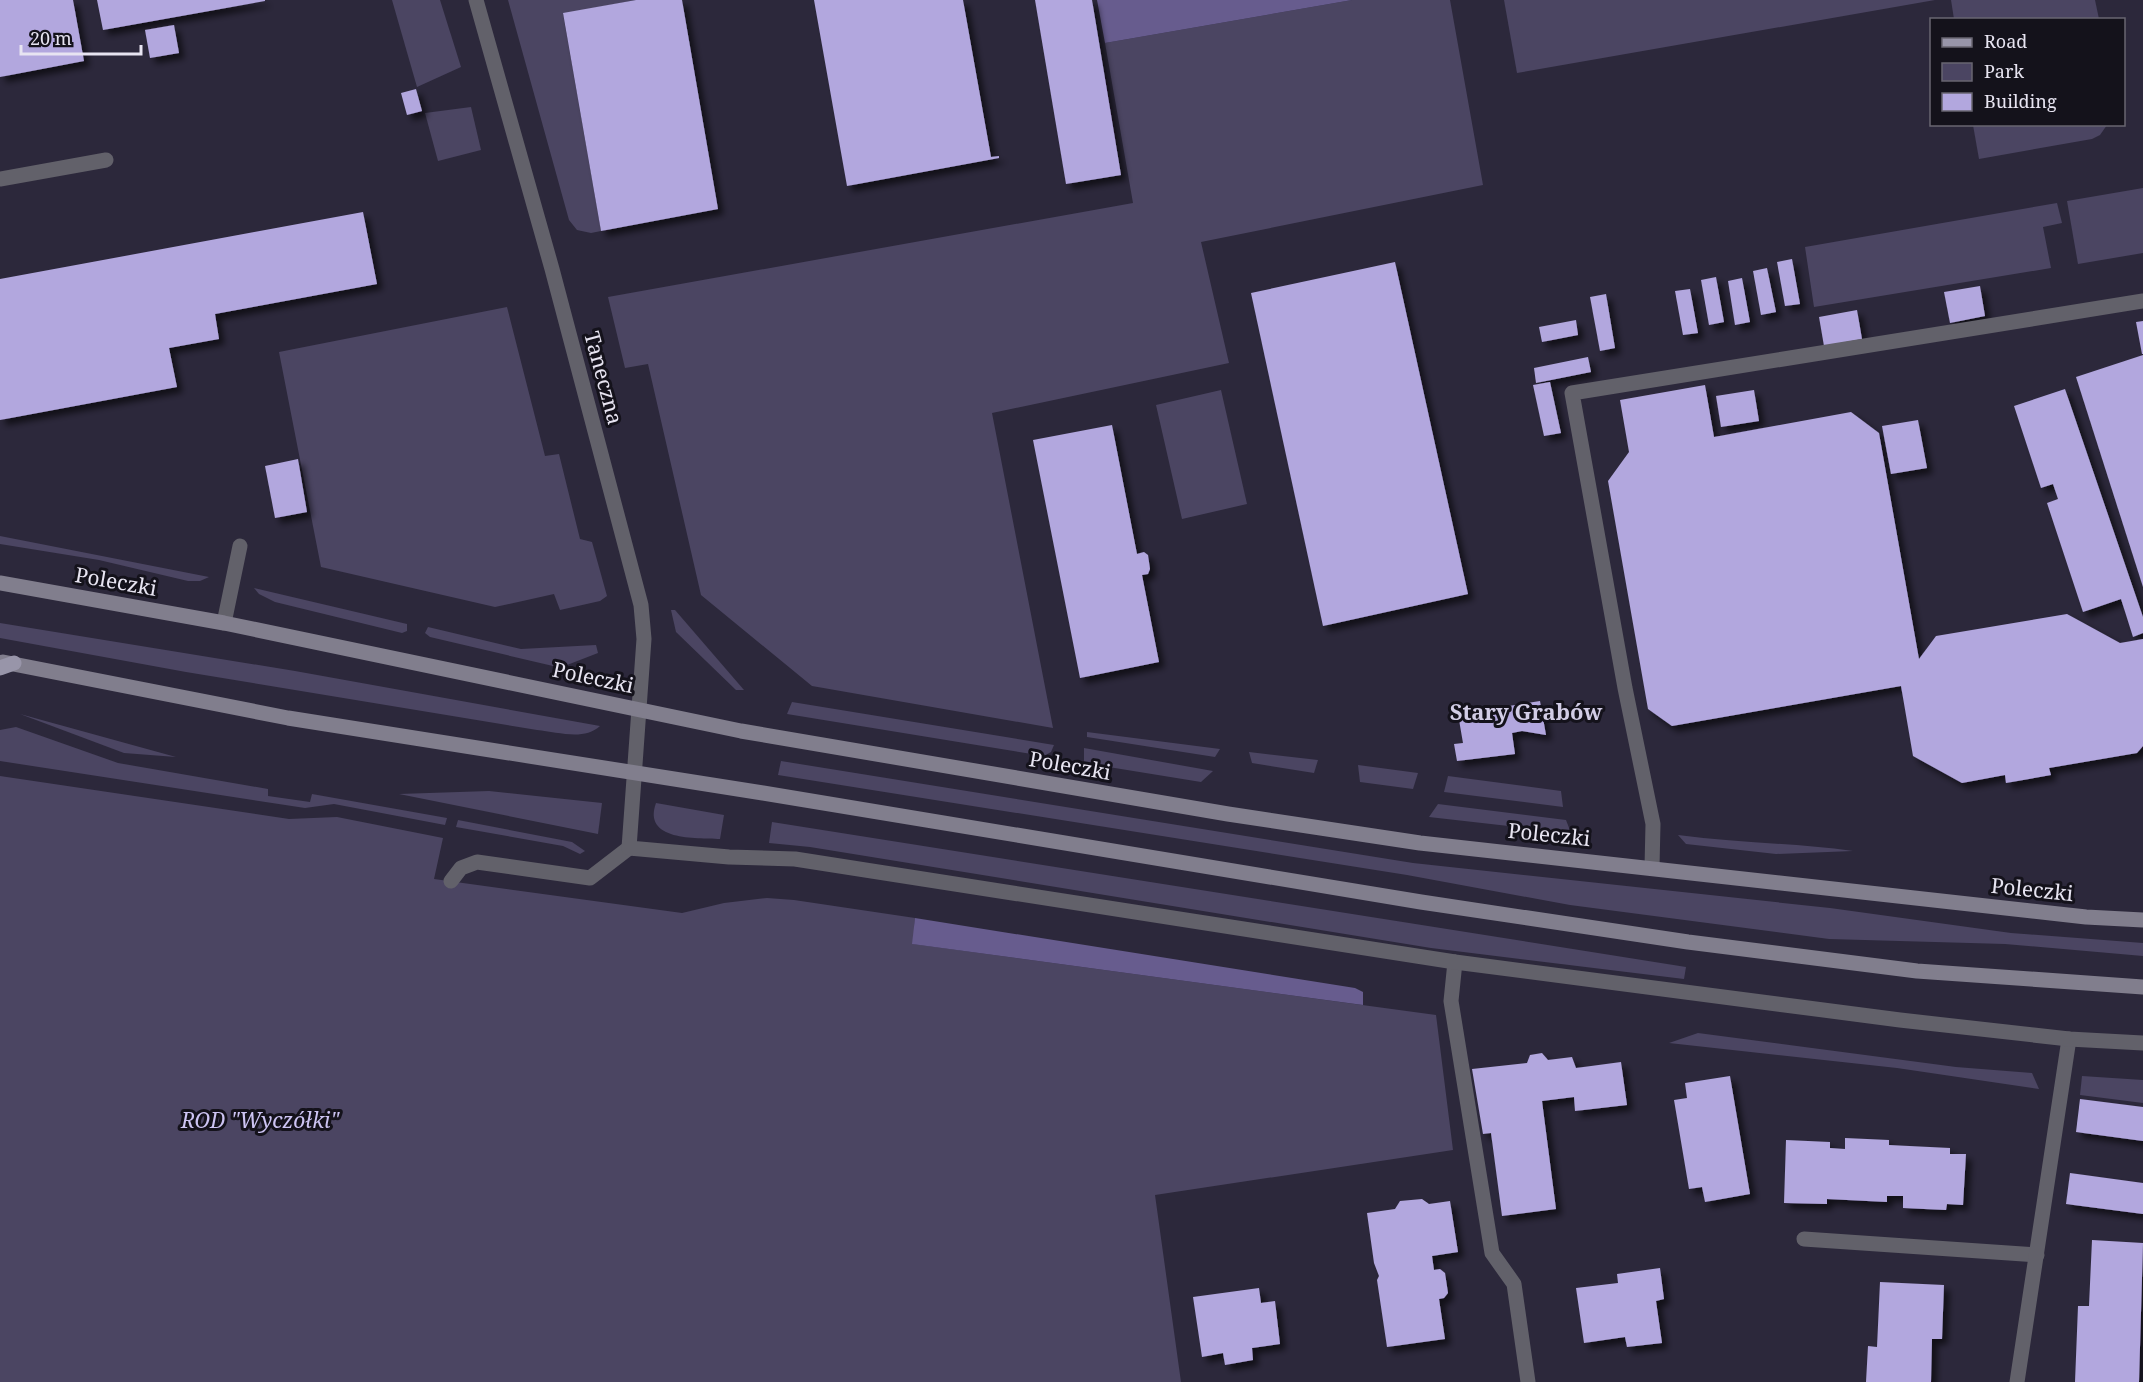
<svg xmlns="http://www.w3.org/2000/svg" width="2143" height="1382" font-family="'Noto Serif',serif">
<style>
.green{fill:#4b4562}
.forest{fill:#675c8e}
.building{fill:#b2a7de;filter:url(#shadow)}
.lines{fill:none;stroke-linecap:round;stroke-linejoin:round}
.lane{stroke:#62616a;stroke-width:15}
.street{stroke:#62616a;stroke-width:15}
.secondary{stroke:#817e8d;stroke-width:15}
.primary{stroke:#9895a9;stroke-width:15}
.labels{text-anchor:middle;stroke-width:6;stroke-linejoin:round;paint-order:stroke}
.street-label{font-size:21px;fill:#e7e4f1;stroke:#14121b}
.park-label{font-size:21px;font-style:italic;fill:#cdc4f3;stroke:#14121b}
.neighbourhood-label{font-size:22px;font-weight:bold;fill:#d2cde6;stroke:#14121b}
</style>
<defs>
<filter id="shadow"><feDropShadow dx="5.5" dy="5.5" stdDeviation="3" flood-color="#0009"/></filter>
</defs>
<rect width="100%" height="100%" fill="#2c283b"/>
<g class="green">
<path d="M392,0H440L461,67L417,87Z"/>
<path d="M508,0H636L563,14L601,231L591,233L577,230L569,220Z"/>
<path d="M1352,0H1450L1483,185L1201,242L1229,363L992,413L1053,728L812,686L701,595L648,364L625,368L608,297L1133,203L1105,43Z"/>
<path d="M1504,0H1935L1517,73Z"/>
<path d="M1951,0H2095L2099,19H1954Z"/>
<path d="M471,107L481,150L438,161L425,113Z"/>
<path d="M1973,125L2107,124V125L2100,135L2092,139L1979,159Z"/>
<path d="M2143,188V253L2078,264L2067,201Z"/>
<path d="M2057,203L2062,223L2043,227L2051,268L1814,307L1805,247Z"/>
<path d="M507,307L545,456L559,454L580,539L592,542L607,596L600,601L560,610L554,594L495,607L321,567L279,352Z"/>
<path d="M1221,390L1247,504L1182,519L1156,405Z"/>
<path d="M0,536L209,577L200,581H188L99,560L0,544Z"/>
<path d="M254,588L407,624V631L402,633L275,602L259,594Z"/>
<path d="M671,610H675L744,690H736L676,632Z"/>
<path d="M0,623L295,671L600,726C584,741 558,732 537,730L186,672L0,638Z"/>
<path d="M428,627L521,649L596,645L598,653L567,665L553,666L430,637L425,633Z"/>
<path d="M792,702L1054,745L1051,752L1044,756L787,714Z"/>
<path d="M20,714L176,757L124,753Z"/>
<path d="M16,727L118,763L268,789V796L310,802L312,794L447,818L445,825L334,804L305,808L0,761V730Z"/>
<path d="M1087,732L1220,749L1215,757L1087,737Z"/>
<path d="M1084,748L1213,771L1201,782L1084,763Z"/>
<path d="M1249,752L1318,760L1314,773L1252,763Z"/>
<path d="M781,761L1413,863L1830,908L2011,933L2143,943V956L2005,944L1829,939L1570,905L1407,875L778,775Z"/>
<path d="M1358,765L1418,773L1413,789L1360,782Z"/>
<path d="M0,776L289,819L337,817L443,838L434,879L682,913L724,903L767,898L794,900L915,918L913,944L1436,1015L1453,1150L1155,1195L1181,1382H0Z"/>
<path d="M1448,776L1561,791L1563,807L1444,792Z"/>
<path d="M489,791L602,803L598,834L399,794Z"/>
<path d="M656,803L724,815L720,839C696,838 642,841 656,803Z"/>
<path d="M1438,804L1566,820L1571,833L1429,817Z"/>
<path d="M458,820L572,842L585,851L580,854L563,846L456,827Z"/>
<path d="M772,822L1686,967L1684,979L1431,948L810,847L769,843Z"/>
<path d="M1678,835C1736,843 1795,843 1853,851L1776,854L1686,844Z"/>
<path d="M1698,1033L1956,1067L2032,1073L2039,1089L1897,1068L1669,1043Z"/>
<path d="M2082,1076L2143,1080V1103L2080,1095Z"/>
</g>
<g class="forest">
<path d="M1097,0H1352L1105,43Z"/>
<path d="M915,918L1355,988L1363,992V1005L912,944Z"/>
</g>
<g class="building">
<path d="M0,0H73L84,61L0,77Z"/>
<path d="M97,0H265V1L103,30Z"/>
<path d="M636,0H682L718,209L601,231L563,13Z"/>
<path d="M814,0H963L991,157L999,156V158L847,186Z"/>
<path d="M1035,0H1092L1121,175L1066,184Z"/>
<path d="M174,25L179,53L150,58L145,30Z"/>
<path d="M416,89L422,111L407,115L401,93Z"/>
<path d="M363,212L377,284L215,314L219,339L169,348L177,387L0,420V279Z"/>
<path d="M1792,259L1800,304L1785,306L1777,262Z"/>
<path d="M1395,262L1468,594L1323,626L1251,293Z"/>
<path d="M1767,268L1776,312L1761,315L1753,271Z"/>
<path d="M1716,277L1724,322L1709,325L1701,280Z"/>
<path d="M1742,278L1750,322L1735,325L1728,281Z"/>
<path d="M1980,286L1985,316L1950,323L1944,292Z"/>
<path d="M1690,289L1698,333L1683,335L1675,291Z"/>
<path d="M1606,294L1615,348L1600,351L1590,297Z"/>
<path d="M1857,310L1862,339L1824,346L1819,317Z"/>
<path d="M1576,320L1578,335L1542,342L1539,327Z"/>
<path d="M2143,321V354H2142L2136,322Z"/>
<path d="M2143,355V587L2076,377Z"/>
<path d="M1588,357L1591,372L1536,383L1534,368Z"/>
<path d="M1550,382L1561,433L1544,436L1533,385Z"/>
<path d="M1705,385L1714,437L1851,412L1879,433L1919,659L1936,636L2067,614L2120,643L2143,639V746L2137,753L2049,768L2051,775L2006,783L2005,775L1962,783L1913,756L1901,686L1672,726L1648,709L1608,481L1629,452L1620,400Z"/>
<path d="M2065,389L2143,617V633L2133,637L2121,599L2083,612L2047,503L2058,499L2053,484L2041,488L2014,406Z"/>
<path d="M1754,390L1759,421L1721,427L1716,396Z"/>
<path d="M1918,420L1927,468L1891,474L1882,426Z"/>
<path d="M1112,425L1137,554L1144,552L1148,555L1150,569L1148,574L1142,575L1159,662L1080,678L1033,440Z"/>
<path d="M298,459L307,512L275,518L265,466Z"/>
<path d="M1540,701L1546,735L1522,731L1512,733L1515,754L1457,761L1454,744L1463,743L1458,714Z"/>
<path d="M1542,1053L1548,1060L1572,1057L1576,1068L1621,1062L1627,1105L1575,1111L1574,1097L1542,1101L1556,1209L1502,1216L1491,1133L1483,1134L1472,1069L1527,1063L1530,1055Z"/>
<path d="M1730,1076L1750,1194L1705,1202L1702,1187L1689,1189L1674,1100L1687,1098L1685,1083Z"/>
<path d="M2080,1099L2143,1107V1141L2076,1132Z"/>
<path d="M1845,1138L1889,1140V1145L1950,1148V1154H1966L1963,1205L1947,1204L1946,1210L1903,1208V1196H1887V1202L1827,1199V1204L1784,1203L1786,1140L1830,1142V1148L1845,1149Z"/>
<path d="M2070,1173L2143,1183V1214L2066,1204Z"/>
<path d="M1422,1199L1429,1204L1450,1201L1458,1252L1432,1256L1434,1270L1440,1269L1445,1273L1448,1293L1444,1298L1439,1299L1445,1339L1387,1347L1377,1280L1379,1276L1374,1263L1367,1213L1395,1209L1400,1201Z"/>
<path d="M2092,1240L2143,1243L2139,1382H2075L2078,1306H2089Z"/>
<path d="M1660,1268L1664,1299L1656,1301L1662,1343L1627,1347L1625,1337L1584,1343L1576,1288L1618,1283L1617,1274Z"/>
<path d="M1880,1282L1944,1285L1942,1339H1932L1931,1382H1866L1868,1346L1877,1347Z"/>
<path d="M1259,1288L1261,1303L1275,1301L1280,1344L1252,1348L1253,1360L1225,1365L1223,1353L1202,1357L1193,1297Z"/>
</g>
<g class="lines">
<g class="lane">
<path d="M0,179L106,160"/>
<path d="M224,623L240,546"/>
<path d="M1652,867L1653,824L1625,688L1572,393L2143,301"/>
<path d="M451,881L461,868L477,862L590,878L629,848"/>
<path d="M1455,962L1451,1001L1492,1253L1514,1284L1528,1382"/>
<path d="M1804,1239L2037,1255"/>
<path d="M2017,1382L2069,1039"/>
</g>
<path class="street" d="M476,0L552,269L641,605L644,639L629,848L729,857L795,859L1455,962L1900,1020L2069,1039L2143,1043"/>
<g class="secondary">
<path d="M0,583L224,623L741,731L1228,814L1420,843L2086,917L2143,920"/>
<path d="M3,662L288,718L763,793L1421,902L1688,942L1917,971L2143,987"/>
</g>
<path class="primary" d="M0,668L14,663"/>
</g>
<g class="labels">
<g class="street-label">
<text transform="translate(603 378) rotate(75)" y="7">Taneczna</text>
<text transform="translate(116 582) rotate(10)" y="7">Poleczki</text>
<text transform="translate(593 678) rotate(12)" y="7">Poleczki</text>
<text transform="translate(1070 766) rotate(10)" y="7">Poleczki</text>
<text transform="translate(1549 835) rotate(6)" y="7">Poleczki</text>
<text transform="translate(2032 890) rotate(6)" y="7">Poleczki</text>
</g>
<g class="park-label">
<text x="260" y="1128">ROD "Wyczółki"</text>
</g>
<g class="neighbourhood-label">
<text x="1526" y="720">Stary Grabów</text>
</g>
</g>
<rect x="1930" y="18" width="195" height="108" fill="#14121b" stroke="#686671" stroke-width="1.5"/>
<rect x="1942" y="38" width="30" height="9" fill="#9895a9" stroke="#686671" stroke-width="1.5"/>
<text x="1984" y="48" font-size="18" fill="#e7e4f1">Road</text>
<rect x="1942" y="63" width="30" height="18" fill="#4b4562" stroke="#686671" stroke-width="1.5"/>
<text x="1984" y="78" font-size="18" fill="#e7e4f1">Park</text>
<rect x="1942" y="93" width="30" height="18" fill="#b2a7de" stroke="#686671" stroke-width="1.5"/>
<text x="1984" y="108" font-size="18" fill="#e7e4f1">Building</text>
<path d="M21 45v9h120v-9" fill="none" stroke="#e7e4f1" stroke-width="3"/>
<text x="30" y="45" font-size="18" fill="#e7e4f1" stroke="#14121b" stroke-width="4.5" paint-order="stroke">20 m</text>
</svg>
